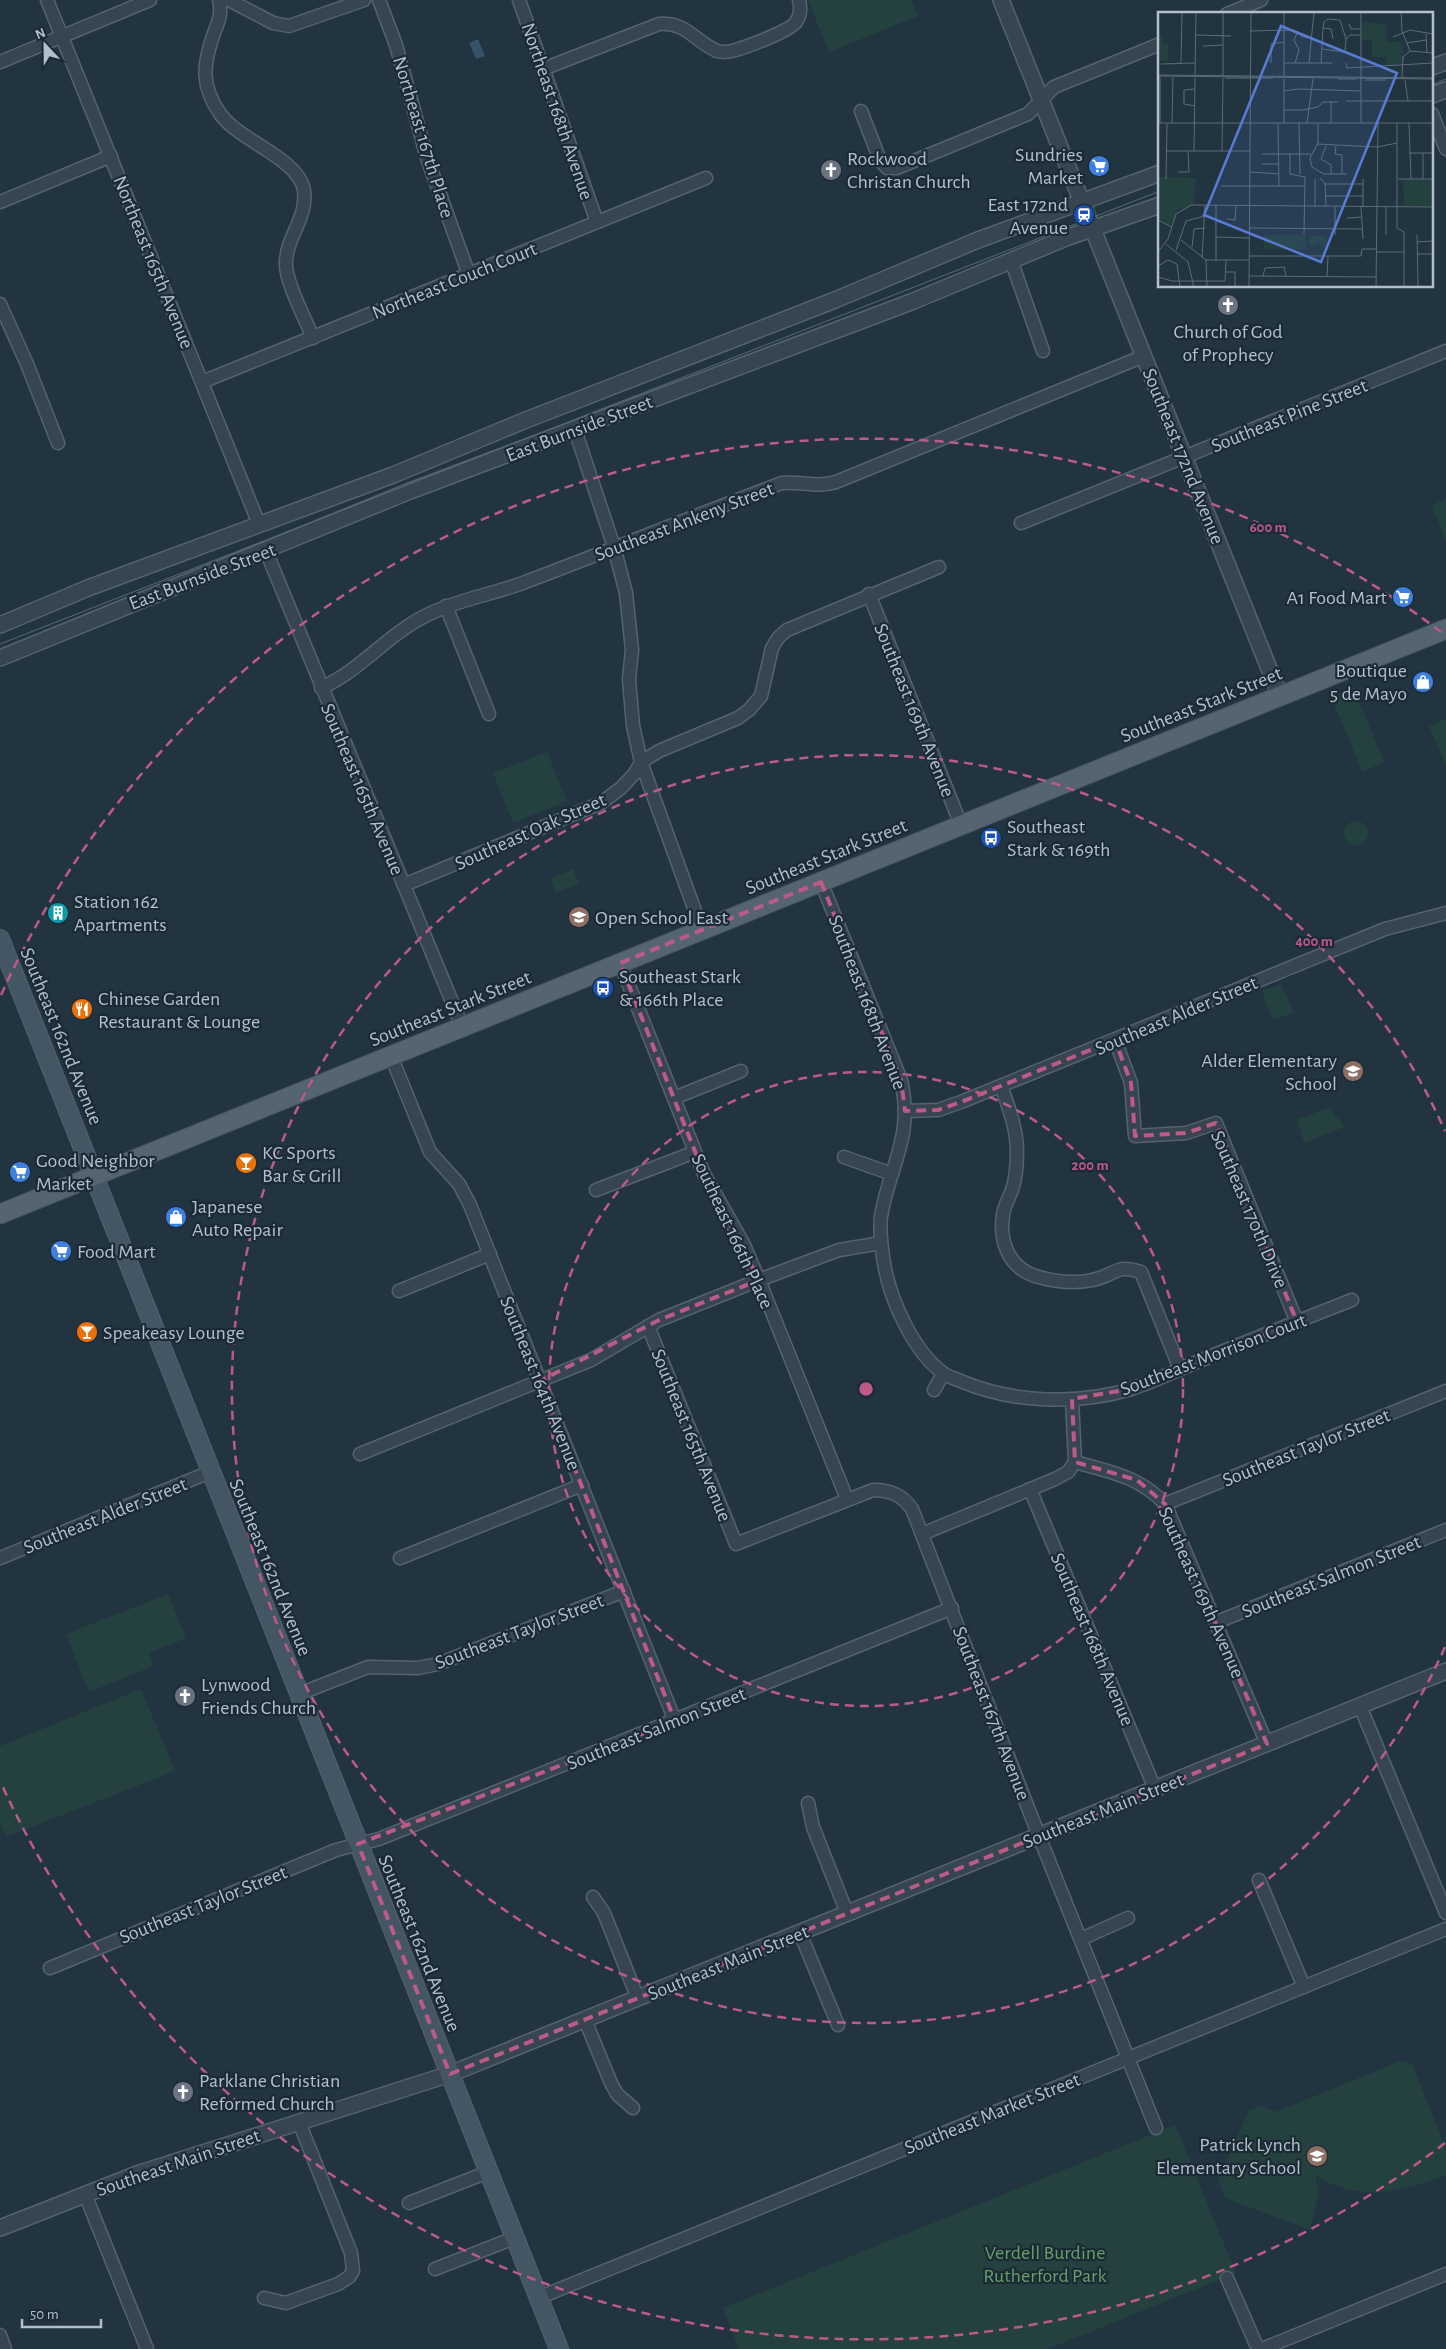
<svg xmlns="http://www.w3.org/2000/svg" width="1446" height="2349" font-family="'Alegreya Sans',sans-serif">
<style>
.green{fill:#24413f}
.water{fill:#345369}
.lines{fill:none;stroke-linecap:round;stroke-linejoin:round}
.minor-casing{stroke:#54636e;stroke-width:15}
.tertiary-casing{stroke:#54636e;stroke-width:18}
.secondary-casing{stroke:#54636e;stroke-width:20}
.primary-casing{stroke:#42515c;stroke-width:21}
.minor{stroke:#364550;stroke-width:12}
.tertiary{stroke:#364550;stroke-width:15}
.secondary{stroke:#445563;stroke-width:18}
.primary{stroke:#546570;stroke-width:19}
.tram{stroke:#586a77;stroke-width:1}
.marked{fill:none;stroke:#bc5b88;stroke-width:4;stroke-dasharray:10 6;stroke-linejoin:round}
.ring{fill:none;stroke:#bc5b88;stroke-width:2.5;stroke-dasharray:9 6}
.labels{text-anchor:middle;stroke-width:4.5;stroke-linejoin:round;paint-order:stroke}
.street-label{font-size:20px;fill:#b2c0cb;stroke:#1b2a35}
.poi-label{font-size:20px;fill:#b2c0cb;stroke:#1b2a35;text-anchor:start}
.park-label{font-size:20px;fill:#679e6a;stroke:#1b2a35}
.inset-road{fill:none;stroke:#5c6c78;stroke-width:1}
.view{fill:#597cd3;fill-opacity:0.15;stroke:#597cd3;stroke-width:2.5}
.inset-edge{fill:none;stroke:#b2c0cb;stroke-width:2.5}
.centre{fill:#bc5b88;stroke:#1b2a35;stroke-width:2.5}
.ring-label{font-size:15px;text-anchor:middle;font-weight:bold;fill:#bc5b88;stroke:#1b2a35;stroke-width:4.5;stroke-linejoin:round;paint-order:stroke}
</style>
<rect width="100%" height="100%" fill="#223440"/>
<g class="green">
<path d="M808,0H911L918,16L829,52Z"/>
<path d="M1446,499V542L1432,505Z"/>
<path d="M1353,687L1384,762L1362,772L1331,696Z"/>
<path d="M1446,719V766L1429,726Z"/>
<path d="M547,752L567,801L513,823L493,773Z"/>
<circle cx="1356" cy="833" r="12"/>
<path d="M573,869L579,884L556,893L550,879Z"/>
<path d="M1281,984L1294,1012L1276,1019L1270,1015L1262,991Z"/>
<path d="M1330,1107C1333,1116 1340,1118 1344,1127L1304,1143L1297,1120Z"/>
<path d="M168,1594L186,1638L149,1653L154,1666L89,1692L66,1634Z"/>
<path d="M141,1689L175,1771L6,1837L0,1822V1746Z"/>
<path d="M1403,2060L1412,2064L1446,2149V2175C1400,2193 1360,2202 1316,2176L1318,2198L1310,2230L1225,2198L1218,2181L1249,2110L1261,2106L1276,2112Z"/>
<path d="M1175,2125L1236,2273L1048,2349H739L723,2308Z"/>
</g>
<path class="water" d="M478,39L485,56L476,59L469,43Z"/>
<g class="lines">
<g class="minor-casing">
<g id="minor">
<path d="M47,0L259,524"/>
<path d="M219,0C222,13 219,21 214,33C203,64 200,86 221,115C240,141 299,159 304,190C308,218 286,237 286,263C285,281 306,320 313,338"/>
<path d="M229,0L273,23L289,26L364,0"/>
<path d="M379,0L396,45L427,158L469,275"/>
<path d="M519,0L597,222"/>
<path d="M1227,14L1261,0"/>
<path d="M0,62L150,0"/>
<path d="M543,69L659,24C687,22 694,41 717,51C721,52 728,52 732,51C744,48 790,31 796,22C801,15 801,8 799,0"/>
<path d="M861,111L880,160L887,168H897L1028,114L1054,87L1160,44"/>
<path d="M1432,114L1446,149"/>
<path d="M0,202L111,156"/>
<path d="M1011,260L1043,351"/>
<path d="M0,304L27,364L58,443"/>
<path d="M202,382L706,178"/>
<path d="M575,430L614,547L626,593L632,650L629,679L633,726L641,762L702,930"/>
<path d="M1021,523L1446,351"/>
<path d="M266,551L462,1026"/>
<path d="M869,594L961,825"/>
<path d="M446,606L489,714"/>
<path d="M321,688C361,670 388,634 427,615C457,600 489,595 520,584C608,551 694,516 782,483C801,481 817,488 836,482L1144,356"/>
<path d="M821,882L901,1080C914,1137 890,1164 881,1216C879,1233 882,1252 885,1269C892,1303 914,1352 943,1373C948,1377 957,1379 963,1382C1014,1403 1078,1405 1131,1389C1156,1381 1180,1369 1204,1359C1254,1339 1303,1319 1352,1300"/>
<path d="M404,885L601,803L621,788L635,773L641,762L659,751L738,718L749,710L761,696L772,648L778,638L787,630L939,567"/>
<path d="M620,963L704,1174L744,1245L759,1280L847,1499"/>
<path d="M1115,1040L1131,1083L1135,1136L1186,1133L1216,1123L1297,1322"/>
<path d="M391,1056L430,1152L459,1184L470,1205L675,1721"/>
<path d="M1001,1086C1009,1108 1017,1129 1017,1152C1017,1165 1016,1178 1012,1190C1009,1198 1004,1206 1003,1215C999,1240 1008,1267 1035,1276C1052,1281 1074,1284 1092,1280C1115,1276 1115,1263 1141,1272L1180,1369"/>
<path d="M674,1098L741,1071"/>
<path d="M905,1111L938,1110L961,1102L1385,929L1446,913"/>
<path d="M844,1157L892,1174"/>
<path d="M596,1190L695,1152"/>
<path d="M399,1291L490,1254"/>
<path d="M648,1326L736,1544L873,1490C890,1490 902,1495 912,1509L1039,1836L1156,2128"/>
<path d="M934,1390L943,1374"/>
<path d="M1072,1399L1075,1462"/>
<path d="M360,1454L591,1360L659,1320L759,1280L839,1250L881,1243"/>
<path d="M1075,1462C1110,1472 1139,1476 1165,1504L1267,1744"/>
<path d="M1030,1489L1155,1789"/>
<path d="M1165,1504L1446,1391"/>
<path d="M922,1534L1055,1479L1068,1472L1075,1462"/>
<path d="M0,1558L210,1472"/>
<path d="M400,1558L582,1485"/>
<path d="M1217,1622L1446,1530"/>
<path d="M299,1694L368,1667L418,1668L438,1664L624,1591"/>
<path d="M1360,1706L1446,1913"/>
<path d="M808,1803L813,1827L847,1913"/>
<path d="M1259,1880L1304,1987"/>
<path d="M593,1897L604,1913L638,1999"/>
<path d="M800,1933L838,2025"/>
<path d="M1081,1939L1128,1918"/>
<path d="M50,1968L336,1850L379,1839L952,1608"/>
<path d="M585,2020L611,2083L617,2094L633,2108"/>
<path d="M85,2194L147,2349"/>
<path d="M409,2203L488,2172"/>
<path d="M435,2269L514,2238"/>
<path d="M1227,2278L1258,2349"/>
<path d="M264,2298L286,2303L338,2284L349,2277L353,2271L351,2253L299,2122"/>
<path d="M538,2298L1446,1929"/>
<path d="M0,2335L5,2349"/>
<path d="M1262,2349L1446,2274"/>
</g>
</g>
<g class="tertiary-casing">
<g id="tertiary">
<path d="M1001,0L1280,696"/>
<path d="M1432,67L1446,62"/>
<path d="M1432,95L1446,90"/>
<path d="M0,625L88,588L393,475L526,420L835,300L978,240L1160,173"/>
<path d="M0,658L410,491L911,302L1066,238L1160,205"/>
<path d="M0,2228L140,2173L450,2074L1446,1671"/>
</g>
</g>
<g class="secondary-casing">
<path id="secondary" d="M0,939L559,2349"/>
</g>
<g class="primary-casing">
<path id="primary" d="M0,1214L1446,629"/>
</g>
<use href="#minor" class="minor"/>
<use href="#tertiary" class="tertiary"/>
<use href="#secondary" class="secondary"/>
<use href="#primary" class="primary"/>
<g class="tram">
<path d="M1432,85L1446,79"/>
<path d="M0,644L1160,191"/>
</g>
</g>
<path class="marked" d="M821,882L901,1080L905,1111L938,1110L961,1102L1115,1040L1131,1083L1135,1136L1186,1133L1216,1123L1297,1322L1130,1389L1072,1399L1075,1462L1137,1480L1165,1504L1267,1744L450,2074L358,1844L675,1721L540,1381L659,1320L759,1280L704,1174L620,963Z"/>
<g class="ring">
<circle cx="866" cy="1389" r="317"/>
<path d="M1445 1647A634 634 0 1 1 1445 1131"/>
<path d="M1445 2143A951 951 0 0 1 1 1783M1 995A951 951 0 0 1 1445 635"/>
</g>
<defs>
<g id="supermarket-disc" transform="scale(1.125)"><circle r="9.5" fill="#3f7fe0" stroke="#1b2a35"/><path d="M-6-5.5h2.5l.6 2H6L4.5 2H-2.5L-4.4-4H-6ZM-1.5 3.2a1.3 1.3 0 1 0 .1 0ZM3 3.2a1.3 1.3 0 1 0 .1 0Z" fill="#fff"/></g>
<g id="church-disc" transform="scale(1.125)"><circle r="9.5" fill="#6b7280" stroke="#1b2a35"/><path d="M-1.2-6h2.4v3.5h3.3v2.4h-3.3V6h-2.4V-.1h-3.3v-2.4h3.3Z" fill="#fff"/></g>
<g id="station-disc" transform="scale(1.125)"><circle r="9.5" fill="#1a4fb4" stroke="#1b2a35"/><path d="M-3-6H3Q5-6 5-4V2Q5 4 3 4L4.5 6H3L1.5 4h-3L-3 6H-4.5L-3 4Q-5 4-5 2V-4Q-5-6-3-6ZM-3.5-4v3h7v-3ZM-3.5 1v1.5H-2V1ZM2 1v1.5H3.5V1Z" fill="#fff"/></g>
<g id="shop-disc" transform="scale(1.125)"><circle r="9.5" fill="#3f7fe0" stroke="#1b2a35"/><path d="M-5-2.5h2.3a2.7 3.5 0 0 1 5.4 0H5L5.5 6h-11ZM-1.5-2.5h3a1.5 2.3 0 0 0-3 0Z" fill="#fff"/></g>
<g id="bus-disc" transform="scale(1.125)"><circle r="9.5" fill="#1a4fb4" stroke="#1b2a35"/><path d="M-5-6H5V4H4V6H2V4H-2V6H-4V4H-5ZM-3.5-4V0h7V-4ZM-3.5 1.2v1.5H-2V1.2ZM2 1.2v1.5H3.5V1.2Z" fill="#fff"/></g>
<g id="building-disc" transform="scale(1.125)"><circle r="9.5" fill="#0f9aa8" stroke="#1b2a35"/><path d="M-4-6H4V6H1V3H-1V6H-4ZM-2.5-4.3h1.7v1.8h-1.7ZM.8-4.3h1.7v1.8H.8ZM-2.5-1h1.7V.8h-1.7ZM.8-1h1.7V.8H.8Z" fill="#fff"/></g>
<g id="school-disc" transform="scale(1.125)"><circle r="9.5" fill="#8d6e63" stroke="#1b2a35"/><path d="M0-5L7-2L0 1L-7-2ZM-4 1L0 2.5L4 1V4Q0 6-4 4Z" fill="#fff"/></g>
<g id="restaurant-disc" transform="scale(1.125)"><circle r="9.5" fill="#e8710a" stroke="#1b2a35"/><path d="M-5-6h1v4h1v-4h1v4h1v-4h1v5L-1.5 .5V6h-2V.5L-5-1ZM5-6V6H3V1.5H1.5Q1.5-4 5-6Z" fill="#fff"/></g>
<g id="bar-disc" transform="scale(1.125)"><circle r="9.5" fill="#e8710a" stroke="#1b2a35"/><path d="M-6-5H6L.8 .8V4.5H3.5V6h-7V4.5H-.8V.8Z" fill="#fff"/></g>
</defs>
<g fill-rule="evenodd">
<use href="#supermarket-disc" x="1099" y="166"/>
<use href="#church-disc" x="831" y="170"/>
<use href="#station-disc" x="1084" y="215"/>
<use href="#church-disc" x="1228" y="305"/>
<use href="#supermarket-disc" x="1403" y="597"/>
<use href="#shop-disc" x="1423" y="682"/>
<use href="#bus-disc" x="991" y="838"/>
<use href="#building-disc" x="58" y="913"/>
<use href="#school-disc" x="579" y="917"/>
<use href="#bus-disc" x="603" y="988"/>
<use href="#restaurant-disc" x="82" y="1009"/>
<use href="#school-disc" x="1353" y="1071"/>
<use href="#bar-disc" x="246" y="1163"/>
<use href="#supermarket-disc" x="20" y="1172"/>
<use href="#shop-disc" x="176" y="1217"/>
<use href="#supermarket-disc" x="61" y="1251"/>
<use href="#bar-disc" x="87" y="1332"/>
<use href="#church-disc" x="185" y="1696"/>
<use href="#church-disc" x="183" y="2092"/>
<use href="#school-disc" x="1317" y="2156"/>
</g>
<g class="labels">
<g class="street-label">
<text transform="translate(558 111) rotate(71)" y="7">Northeast 168th Avenue</text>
<text transform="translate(424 137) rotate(73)" y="7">Northeast 167th Place</text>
<text transform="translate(154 262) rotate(68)" y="7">Northeast 165th Avenue</text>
<text transform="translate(454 280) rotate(-22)" y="7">Northeast Couch Court</text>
<text transform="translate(1289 415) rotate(-22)" y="7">Southeast Pine Street</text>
<text transform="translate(579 428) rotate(-21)" y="7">East Burnside Street</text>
<text transform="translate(1184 456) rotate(68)" y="7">Southeast 172nd Avenue</text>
<text transform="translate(684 521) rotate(-21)" y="7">Southeast Ankeny Street</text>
<text transform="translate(202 576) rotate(-21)" y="7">East Burnside Street</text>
<text transform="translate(1201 704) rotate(-22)" y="7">Southeast Stark Street</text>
<text transform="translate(915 710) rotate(68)" y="7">Southeast 169th Avenue</text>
<text transform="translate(363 789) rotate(67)" y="7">Southeast 165th Avenue</text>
<text transform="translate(530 831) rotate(-24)" y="7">Southeast Oak Street</text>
<text transform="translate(826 856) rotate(-22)" y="7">Southeast Stark Street</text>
<text transform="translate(868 1002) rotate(69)" y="7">Southeast 168th Avenue</text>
<text transform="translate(450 1008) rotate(-22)" y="7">Southeast Stark Street</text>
<text transform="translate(1176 1015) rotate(-23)" y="7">Southeast Alder Street</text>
<text transform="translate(62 1036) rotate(68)" y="7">Southeast 162nd Avenue</text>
<text transform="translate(1250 1209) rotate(67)" y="7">Southeast 170th Drive</text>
<text transform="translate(733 1231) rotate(65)" y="7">Southeast 166th Place</text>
<text transform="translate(1213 1354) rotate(-21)" y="7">Southeast Morrison Court</text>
<text transform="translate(541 1383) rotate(68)" y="7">Southeast 164th Avenue</text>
<text transform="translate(692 1435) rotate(68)" y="7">Southeast 165th Avenue</text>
<text transform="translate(1306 1447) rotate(-22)" y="7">Southeast Taylor Street</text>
<text transform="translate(105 1515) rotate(-22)" y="7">Southeast Alder Street</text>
<text transform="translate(271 1567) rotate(68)" y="7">Southeast 162nd Avenue</text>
<text transform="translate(1331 1576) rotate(-22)" y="7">Southeast Salmon Street</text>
<text transform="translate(1202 1592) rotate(66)" y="7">Southeast 169th Avenue</text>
<text transform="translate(519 1631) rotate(-21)" y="7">Southeast Taylor Street</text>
<text transform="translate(1093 1639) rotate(67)" y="7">Southeast 168th Avenue</text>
<text transform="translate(992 1713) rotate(69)" y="7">Southeast 167th Avenue</text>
<text transform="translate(656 1728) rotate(-22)" y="7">Southeast Salmon Street</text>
<text transform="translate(1103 1810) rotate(-22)" y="7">Southeast Main Street</text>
<text transform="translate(203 1904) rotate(-22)" y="7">Southeast Taylor Street</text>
<text transform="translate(420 1943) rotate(68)" y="7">Southeast 162nd Avenue</text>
<text transform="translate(728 1962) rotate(-22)" y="7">Southeast Main Street</text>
<text transform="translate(992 2113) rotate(-22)" y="7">Southeast Market Street</text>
<text transform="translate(178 2162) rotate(-19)" y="7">Southeast Main Street</text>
</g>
<g class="poi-label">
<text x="1083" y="161" text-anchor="end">Sundries<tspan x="1083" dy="23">Market</tspan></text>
<text x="847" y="165">Rockwood<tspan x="847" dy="23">Christan Church</tspan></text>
<text x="1068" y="211" text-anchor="end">East 172nd<tspan x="1068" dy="23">Avenue</tspan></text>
<text x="1228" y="338" text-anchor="middle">Church of God<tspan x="1228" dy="23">of Prophecy</tspan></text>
<text x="1387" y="604" text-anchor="end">A1 Food Mart</text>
<text x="1407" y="677" text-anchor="end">Boutique<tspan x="1407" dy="23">5 de Mayo</tspan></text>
<text x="1007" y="833">Southeast<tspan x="1007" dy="23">Stark &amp; 169th</tspan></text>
<text x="74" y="908">Station 162<tspan x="74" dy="23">Apartments</tspan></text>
<text x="595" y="924">Open School East</text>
<text x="619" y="983">Southeast Stark<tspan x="619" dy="23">&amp; 166th Place</tspan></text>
<text x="98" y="1005">Chinese Garden<tspan x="98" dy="23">Restaurant &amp; Lounge</tspan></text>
<text x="1337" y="1067" text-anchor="end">Alder Elementary<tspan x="1337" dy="23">School</tspan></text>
<text x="262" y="1159">KC Sports<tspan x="262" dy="23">Bar &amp; Grill</tspan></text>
<text x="36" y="1167">Good Neighbor<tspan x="36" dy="23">Market</tspan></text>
<text x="192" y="1213">Japanese<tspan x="192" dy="23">Auto Repair</tspan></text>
<text x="77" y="1258">Food Mart</text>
<text x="103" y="1339">Speakeasy Lounge</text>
<text x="201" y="1691">Lynwood<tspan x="201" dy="23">Friends Church</tspan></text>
<text x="199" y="2087">Parklane Christian<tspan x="199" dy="23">Reformed Church</tspan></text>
<text x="1301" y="2151" text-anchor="end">Patrick Lynch<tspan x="1301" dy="23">Elementary School</tspan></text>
</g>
<g class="park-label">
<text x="1045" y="2259">Verdell Burdine<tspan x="1045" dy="23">Rutherford Park</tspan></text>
</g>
</g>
<g transform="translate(1158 12)">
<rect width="275" height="275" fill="#223440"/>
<path d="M205,10L229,13V30H244L246,42L244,51L229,54V45H214V28H204ZM0,23H4V31L10,32V50L0,48ZM0,165L38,166L36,192L20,198L13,213L0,206ZM245,168H273V194H246ZM106,223H148V237H106ZM154,224L168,225L169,236L158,232L155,236L150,230Z" fill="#24413f"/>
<path class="inset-road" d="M126,0V64M243,0L244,19L252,39M191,12L193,17H203M165,16L173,17L175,27M92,19L136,18L145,25H153M268,22L269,41M38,23L73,24M235,25L252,18L275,22M188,27L192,23H203M249,31L268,28M45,34L65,33M252,39L275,41M23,51L24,0M113,51V32L126,30M126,51H174M137,51L141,38L136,28L140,19M151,51L156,0M163,51L165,16L166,10L170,7L182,8L188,27L187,40L164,37M188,51L189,56L275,51M3,52L37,51M0,63L275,66M37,63L38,0M65,63V0M0,64L275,67M67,66H115M244,66L245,45L252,39M126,67V111M180,67H198M207,68H228M247,68L250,89M126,79L140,77L203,79M188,89H275M37,94L26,92V78L37,77M126,98H145L160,95L165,90H180M0,111H275M2,111V65M14,111L15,65M120,111L121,174M141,111L142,162M149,111L155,67M160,111V131L152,146L154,155L166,162H189M173,111V90M203,111V0M239,111V216L246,220V275M251,111L253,167M159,132L219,135L239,131M168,134L163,147L173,153V162M178,134L177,142L184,143V162M8,139H92M36,139L37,66M64,139L65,66M132,141V162L147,165L146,222M251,141H275M265,141V167M104,142H153M104,152H121M20,160H31L30,139M92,160L121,162M162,166L167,172L168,195M8,167L9,112M157,167V195M205,167V195M240,167H275M167,172H205M63,174H147M168,184H205M177,195V223M203,195L205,227M189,206L204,205M69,207L77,208L78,194M0,208L14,215M91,216L205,217M228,223V195M259,223L260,275M58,225L91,226M23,228L48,248H91M259,230L275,229M8,232L30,250L36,275M34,235L36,217L47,216M18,238L28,209L47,204M0,240L10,227L18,202L33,193L275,195M218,240H246M259,242H275M91,244H203L204,237H218M44,246L47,193M48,248L49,275M58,248V193M0,254L10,248L19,252L22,275M68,260H77V275M91,264L218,265M105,264L107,256L126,255L128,264M169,264L170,244M0,265L14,269H67L68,248M91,275L93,0M218,275L220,111"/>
<path class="view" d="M123,14L239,61L163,250L46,203Z"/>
<rect width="275" height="275" class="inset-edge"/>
</g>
<circle cx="866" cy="1389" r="8" class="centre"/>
<g class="ring-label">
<text x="1268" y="532">600 m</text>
<text x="1314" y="946">400 m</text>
<text x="1090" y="1170">200 m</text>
</g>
<g transform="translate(45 45) rotate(338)" stroke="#1b2a35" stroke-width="4" paint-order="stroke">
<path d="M0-4L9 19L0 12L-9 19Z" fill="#b2c0cb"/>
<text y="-8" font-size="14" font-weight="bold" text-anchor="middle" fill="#b2c0cb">N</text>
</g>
<path d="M22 2319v8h79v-8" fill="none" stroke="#b2c0cb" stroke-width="2.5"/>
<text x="30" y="2319" font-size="15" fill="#b2c0cb" stroke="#1b2a35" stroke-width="4" paint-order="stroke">50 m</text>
</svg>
